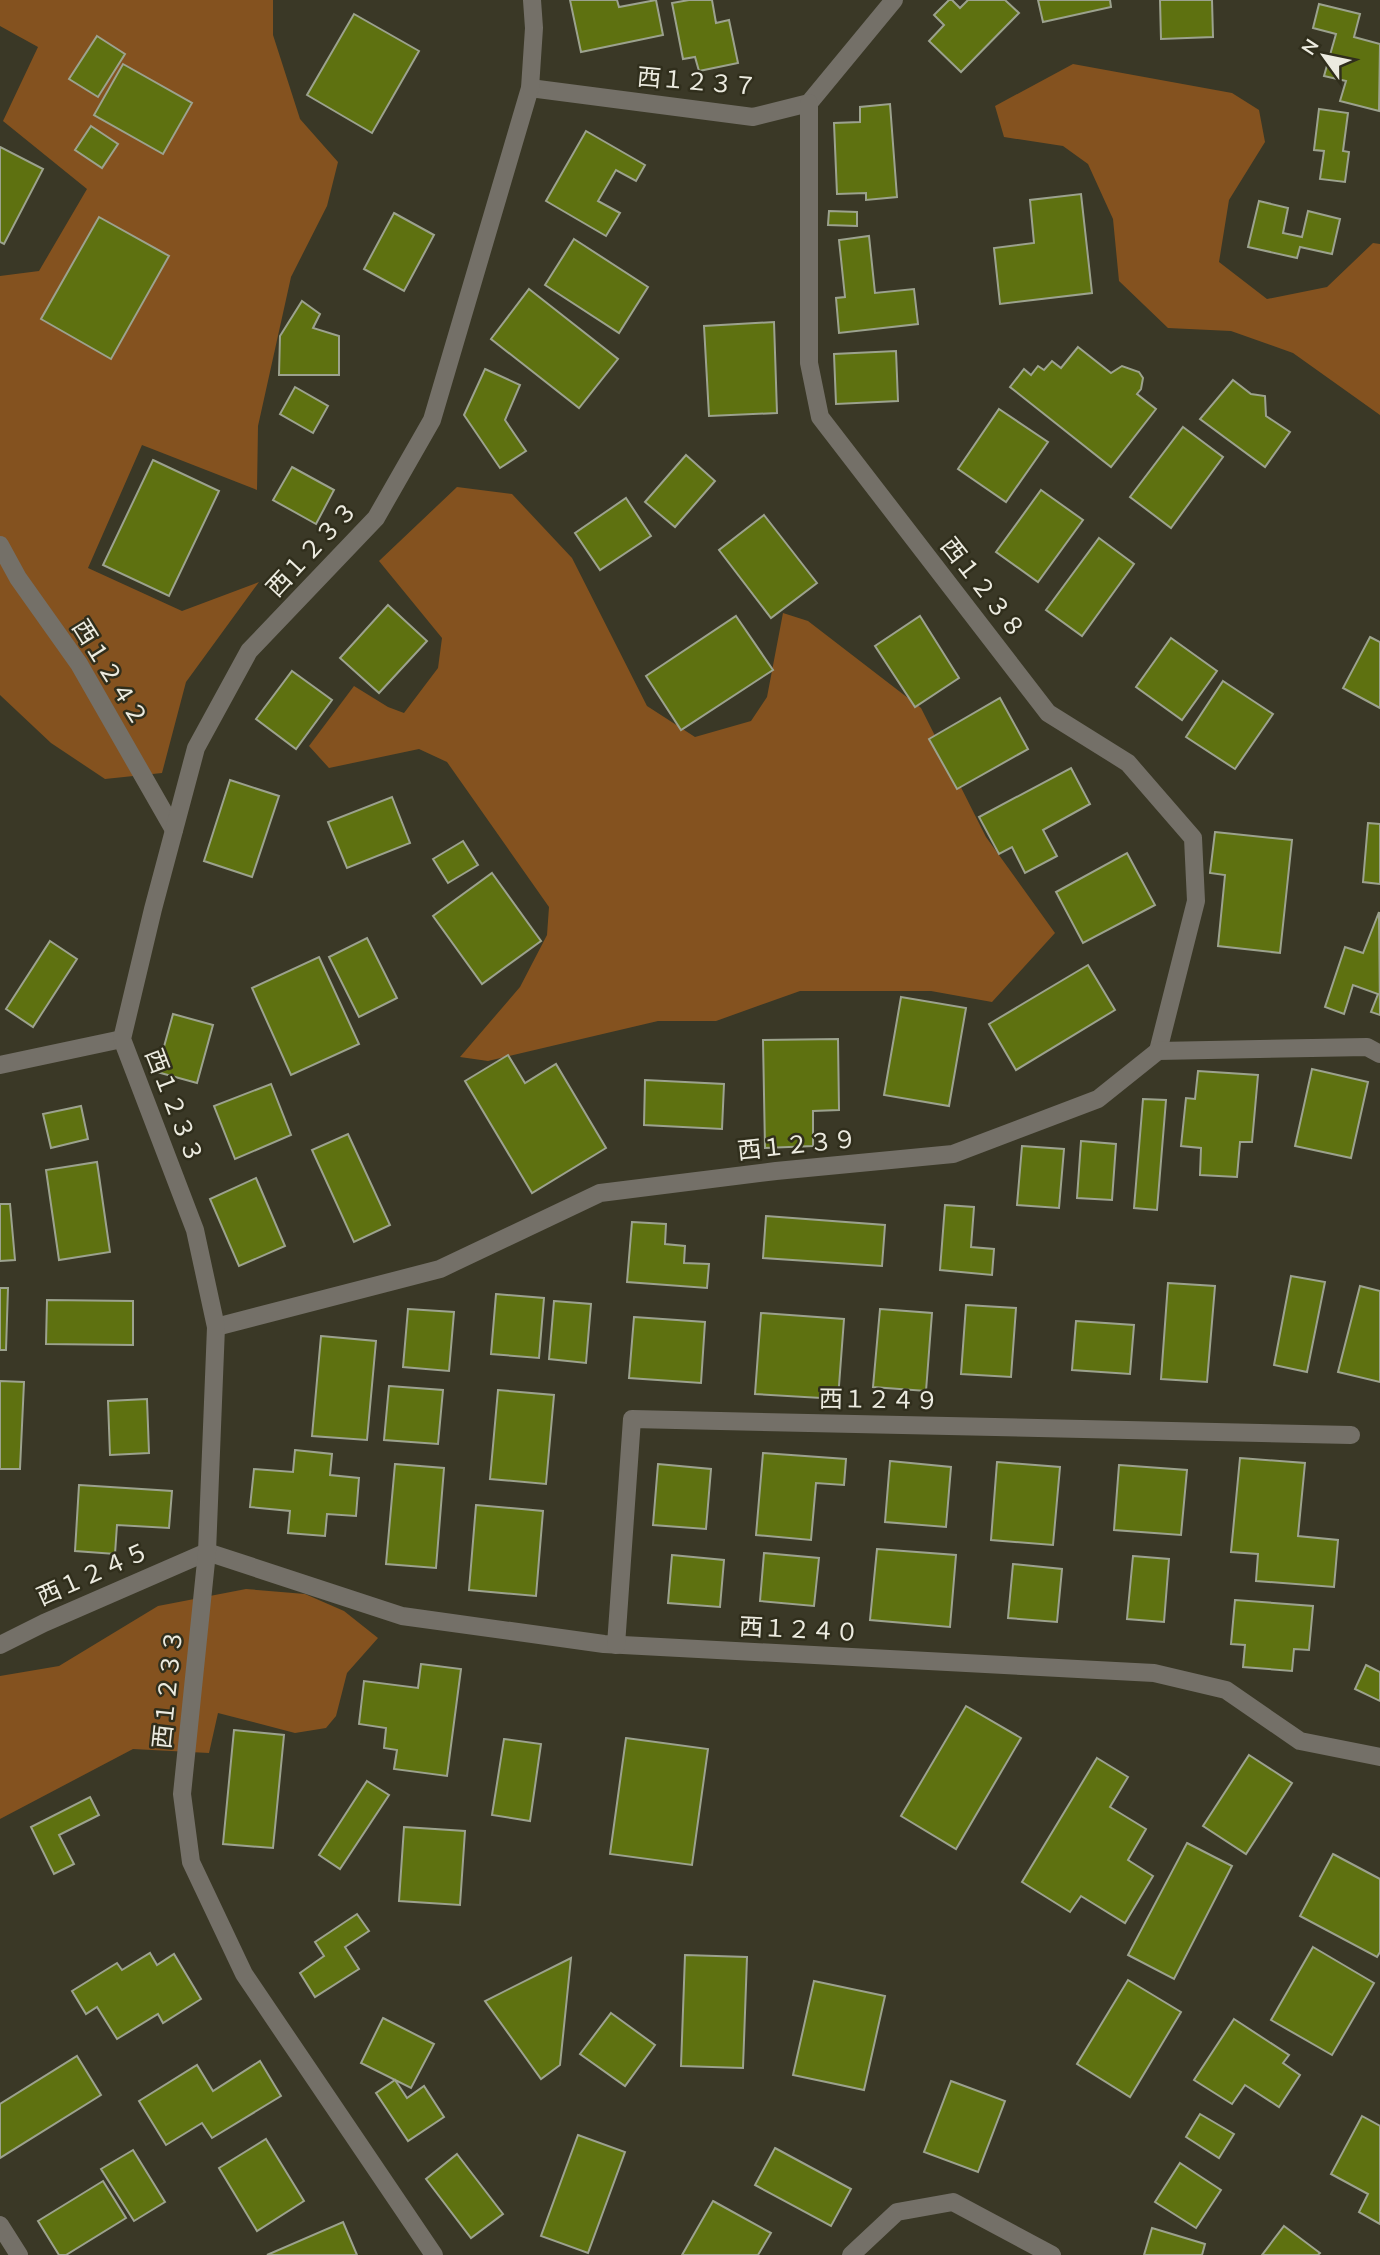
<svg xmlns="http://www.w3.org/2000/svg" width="1380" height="2255" font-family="'Nunito Sans','Noto Sans JP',sans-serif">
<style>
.forest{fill:#84521f}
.building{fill:#5e7110;stroke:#9ca28e;stroke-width:2}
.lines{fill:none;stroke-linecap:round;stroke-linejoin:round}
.street{stroke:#747068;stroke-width:18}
.labels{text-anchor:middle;stroke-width:5;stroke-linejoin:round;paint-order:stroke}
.street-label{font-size:24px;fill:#ecebe0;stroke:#302e1c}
</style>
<rect width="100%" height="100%" fill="#3a3826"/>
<g class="forest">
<path d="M0,0H273V35L300,119L338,162L327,206L291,277L258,426L257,490L142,445L88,568L182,611L259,582L186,682L162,773L105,779L51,743L0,695V276L39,271L87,189L3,121L38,47L0,26Z"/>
<path d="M1073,64L1232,93L1259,110L1265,142L1229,200L1219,262L1267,299L1327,287L1373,243L1380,244V415L1293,353L1231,331L1168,328L1119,281L1113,219L1088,164L1063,146L1004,137L995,106Z"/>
<path d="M457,487L512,494L572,558L647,706L695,737L751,721L767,697L783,613L808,621L921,708L986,837L1055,933L992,1002L931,991H800L716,1021H658L488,1061L460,1057L520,987L547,935L549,907L447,762L419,749L329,768L309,746L354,686L388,707L404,713L438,668L442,638L379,561Z"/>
<path d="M246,1589L305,1594L344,1611L378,1638L347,1673L336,1716L326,1728L295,1733L218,1713L209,1753L133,1749L0,1819V1676L59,1666L158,1606Z"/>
</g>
<g class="building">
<path d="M570,0H617L619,7L656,0L663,35L581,52Z"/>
<path d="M689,0H712L716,23L729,20L738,63L699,71L695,57L683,59L672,3Z"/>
<path d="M949,0H952L960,8L968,0H1005L1019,13L961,72L929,41L944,25L934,15Z"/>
<path d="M1038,0H1110L1111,7L1043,22Z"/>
<path d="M1160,0H1212L1213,37L1161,39Z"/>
<path d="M1319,4L1360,14L1354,37L1380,44L1379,111L1340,101L1346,81L1324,76L1336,34L1313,28Z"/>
<path d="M354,14L419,51L372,133L307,95Z"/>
<path d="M97,36L125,54L98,97L69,79Z"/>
<path d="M123,64L192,103L163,154L94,115Z"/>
<path d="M890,104L897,197L866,200V193L837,194L834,123L860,122V107Z"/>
<path d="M1319,109L1348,113L1343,151L1349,152L1345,182L1320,179L1324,151L1314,150Z"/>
<path d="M91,126L118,144L102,168L75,150Z"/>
<path d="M586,131L645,165L636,181L616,170L598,201L620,213L606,236L546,201Z"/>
<path d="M0,147L43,169L4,244L0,242Z"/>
<path d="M1081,194L1092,293L1000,304L994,248L1034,243L1030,200Z"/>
<path d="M1259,201L1288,208L1283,233L1302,237L1308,211L1340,219L1332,254L1300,247L1297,258L1248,247Z"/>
<path d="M829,211L857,212V226L828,225Z"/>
<path d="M394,213L434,235L404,291L364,269Z"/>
<path d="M99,217L169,256L111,359L41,319Z"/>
<path d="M869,236L875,293L914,289L918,324L839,333L836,298L845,297L839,240Z"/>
<path d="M574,239L648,287L619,333L545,285Z"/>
<path d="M529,289L618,359L579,408L491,339Z"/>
<path d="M302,301L320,314L313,328L339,336V375H279L280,336Z"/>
<path d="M774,322L777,413L709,416L704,326Z"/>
<path d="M1078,347L1111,373L1122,366L1139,372L1143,378L1141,389L1137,394L1156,409L1111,467L1010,387L1024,369L1031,375L1038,366L1044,370L1052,361L1061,368Z"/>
<path d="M896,351L898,401L836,404L834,354Z"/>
<path d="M485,369L520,385L505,420L526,451L500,468L464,415Z"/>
<path d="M1233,380L1251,394L1265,396L1266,416L1290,432L1265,467L1200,419Z"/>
<path d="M295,387L328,406L313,433L280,414Z"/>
<path d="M999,409L1048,442L1006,502L958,469Z"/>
<path d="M1183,427L1223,457L1171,528L1130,497Z"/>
<path d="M686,455L715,481L675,527L645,502Z"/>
<path d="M153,460L219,491L169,596L103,565Z"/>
<path d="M292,467L334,490L316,524L273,500Z"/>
<path d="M1041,490L1083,520L1038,582L996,552Z"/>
<path d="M626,498L651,536L600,570L575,533Z"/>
<path d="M764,515L817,583L771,618L719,550Z"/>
<path d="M1099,538L1134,564L1082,636L1046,610Z"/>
<path d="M388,605L427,641L379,693L340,658Z"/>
<path d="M736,616L773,670L681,730L646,676Z"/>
<path d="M920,616L959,678L915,707L875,646Z"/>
<path d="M1370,637L1380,642V708L1343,688Z"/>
<path d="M1171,638L1217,671L1182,720L1136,687Z"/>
<path d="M292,671L332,700L296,749L256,719Z"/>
<path d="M1223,681L1273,714L1235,769L1186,737Z"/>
<path d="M1000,698L1028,749L957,789L929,739Z"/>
<path d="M1071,768L1090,804L1043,830L1057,856L1025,873L1012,847L999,854L979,817Z"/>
<path d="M230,780L279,796L252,877L204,861Z"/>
<path d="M392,797L410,843L347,868L328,822Z"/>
<path d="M1368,823L1380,824V884L1363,882Z"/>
<path d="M1215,832L1292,840L1280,953L1218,946L1225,875L1210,873Z"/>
<path d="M463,841L478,865L448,883L433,859Z"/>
<path d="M1127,853L1155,905L1083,943L1056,892Z"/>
<path d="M492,873L541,941L482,984L433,916Z"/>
<path d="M1379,912L1380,1015L1371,1012L1378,994L1353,985L1344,1014L1325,1007L1345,947L1363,953Z"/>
<path d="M367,938L397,998L359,1017L329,957Z"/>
<path d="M50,941L77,959L33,1027L6,1009Z"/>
<path d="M319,957L359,1044L291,1075L252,988Z"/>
<path d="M1088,965L1115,1010L1016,1070L989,1024Z"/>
<path d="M901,997L966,1008L949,1106L884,1095Z"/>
<path d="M173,1014L213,1025L197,1083L157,1072Z"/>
<path d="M838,1039L839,1110L813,1111V1146L765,1148L763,1040Z"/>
<path d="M508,1055L525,1083L556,1064L606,1148L532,1193L465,1081Z"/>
<path d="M1312,1069L1368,1082L1351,1158L1295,1146Z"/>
<path d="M1198,1071L1258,1075L1252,1142H1240L1237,1177L1200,1175L1201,1148L1181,1146L1186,1098L1195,1099Z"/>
<path d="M645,1080L724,1084L722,1129L644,1125Z"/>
<path d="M271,1084L291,1135L235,1159L214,1106Z"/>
<path d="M1143,1099L1166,1100L1157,1210L1134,1208Z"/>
<path d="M81,1106L88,1139L51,1148L43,1114Z"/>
<path d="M348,1134L390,1225L354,1242L312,1150Z"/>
<path d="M1081,1141L1116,1144L1112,1200L1077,1198Z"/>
<path d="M1022,1146L1064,1149L1059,1208L1017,1205Z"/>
<path d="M97,1162L110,1252L59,1260L46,1170Z"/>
<path d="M256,1178L285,1246L239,1266L210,1199Z"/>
<path d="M0,1204H10L15,1260L0,1261Z"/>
<path d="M945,1205L974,1207L971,1247L994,1249L992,1275L940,1270Z"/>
<path d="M766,1216L885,1225L882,1266L763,1258Z"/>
<path d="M632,1222L666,1224L665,1244L685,1246L684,1263L709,1264L707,1288L627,1282Z"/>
<path d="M1291,1276L1325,1282L1307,1372L1274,1365Z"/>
<path d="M1168,1283L1215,1286L1207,1382L1161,1379Z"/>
<path d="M1360,1286L1380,1291V1382L1338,1372Z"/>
<path d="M0,1288H8L6,1350H0Z"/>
<path d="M496,1294L544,1298L539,1358L491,1354Z"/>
<path d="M47,1300L133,1301V1345L46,1344Z"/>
<path d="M554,1301L591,1304L586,1363L549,1359Z"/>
<path d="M966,1305L1016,1308L1011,1377L961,1374Z"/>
<path d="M408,1309L454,1312L449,1371L403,1367Z"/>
<path d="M880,1309L932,1313L926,1391L873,1387Z"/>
<path d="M761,1313L844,1319L838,1399L755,1394Z"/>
<path d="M634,1317L705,1322L701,1383L629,1378Z"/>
<path d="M1076,1321L1134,1325L1130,1374L1072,1370Z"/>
<path d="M321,1336L376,1341L367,1440L312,1436Z"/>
<path d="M0,1381L24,1382L20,1469H0Z"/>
<path d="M389,1386L443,1390L438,1444L384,1440Z"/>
<path d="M498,1390L554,1395L546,1484L490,1479Z"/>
<path d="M147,1399L149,1453L110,1455L108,1401Z"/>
<path d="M295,1450L332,1454L330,1475L359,1478L356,1516L327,1514L325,1536L288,1533L290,1511L250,1507L254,1469L293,1472Z"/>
<path d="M763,1453L846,1459L844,1485L816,1483L811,1540L756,1535Z"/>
<path d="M1240,1458L1305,1463L1298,1536L1338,1540L1334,1587L1256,1581L1258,1554L1231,1552Z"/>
<path d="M890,1461L951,1467L946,1527L885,1522Z"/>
<path d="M997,1462L1060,1467L1053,1545L991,1540Z"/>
<path d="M395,1464L444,1468L436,1568L386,1564Z"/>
<path d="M658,1464L711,1469L706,1529L653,1525Z"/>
<path d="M1119,1465L1187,1470L1181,1535L1114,1530Z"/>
<path d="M79,1485L172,1491L169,1528L117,1525L115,1554L75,1551Z"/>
<path d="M476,1505L543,1511L536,1596L469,1590Z"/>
<path d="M877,1549L956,1555L950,1627L870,1620Z"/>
<path d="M764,1553L819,1558L814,1606L760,1601Z"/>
<path d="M672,1555L724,1560L720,1607L668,1603Z"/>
<path d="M1133,1556L1169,1559L1164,1622L1127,1619Z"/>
<path d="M1013,1564L1062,1569L1057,1622L1008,1618Z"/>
<path d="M1235,1600L1313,1606L1309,1650L1294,1649L1292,1671L1243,1667L1245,1645L1231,1644Z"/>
<path d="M421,1664L461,1669L447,1776L394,1769L397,1750L384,1748L386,1728L359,1724L364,1681L418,1688Z"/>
<path d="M1366,1665L1380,1672V1701L1355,1689Z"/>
<path d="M966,1706L1021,1738L956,1849L901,1816Z"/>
<path d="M234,1730L284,1735L273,1848L223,1844Z"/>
<path d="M626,1738L708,1749L692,1865L610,1854Z"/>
<path d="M504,1739L541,1744L530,1821L492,1815Z"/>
<path d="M1249,1755L1292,1783L1246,1854L1203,1826Z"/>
<path d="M1097,1758L1128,1777L1110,1807L1146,1829L1128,1860L1153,1876L1125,1923L1081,1896L1070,1912L1022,1882Z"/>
<path d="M367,1781L389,1795L340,1869L319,1855Z"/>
<path d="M90,1797L99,1815L59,1835L74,1864L54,1874L31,1827Z"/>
<path d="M404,1827L465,1831L460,1905L399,1901Z"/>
<path d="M1187,1843L1232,1866L1174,1979L1128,1955Z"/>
<path d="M1333,1854L1380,1879V1952L1377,1957L1300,1916Z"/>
<path d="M357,1914L369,1931L345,1947L359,1969L315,1997L300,1973L324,1956L315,1942Z"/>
<path d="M1313,1947L1374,1983L1332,2055L1271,2020Z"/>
<path d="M150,1953L157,1965L174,1954L201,1999L163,2023L158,2014L117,2039L97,2007L86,2014L72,1991L117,1963L122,1970Z"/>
<path d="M685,1955L747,1957L743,2068L681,2066Z"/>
<path d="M571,1958L560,2065L541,2079L485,2001Z"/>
<path d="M1128,1980L1181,2012L1130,2097L1077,2064Z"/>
<path d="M814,1981L885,1996L864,2090L793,2075Z"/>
<path d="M611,2013L655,2045L625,2086L580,2054Z"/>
<path d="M383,2018L434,2044L411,2088L361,2063Z"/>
<path d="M1234,2019L1289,2055L1283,2063L1300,2075L1279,2107L1245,2085L1232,2104L1194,2080Z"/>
<path d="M77,2056L101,2095L0,2158V2104Z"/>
<path d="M260,2061L281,2096L212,2138L202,2123L166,2145L139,2101L197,2065L213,2091Z"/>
<path d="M395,2080L407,2098L424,2086L444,2117L408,2141L376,2093Z"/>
<path d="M951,2081L1005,2101L978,2172L924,2152Z"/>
<path d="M1200,2114L1234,2134L1219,2158L1186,2137Z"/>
<path d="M1362,2116L1380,2126V2224L1359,2212L1368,2194L1331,2174Z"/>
<path d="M578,2135L625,2152L588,2253L541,2236Z"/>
<path d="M266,2139L304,2201L257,2231L219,2168Z"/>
<path d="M775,2148L851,2189L831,2226L755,2185Z"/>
<path d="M133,2150L165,2202L134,2221L101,2169Z"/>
<path d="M457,2154L503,2214L471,2238L426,2179Z"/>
<path d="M1180,2163L1221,2190L1196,2228L1155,2202Z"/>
<path d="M103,2181L126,2218L66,2255H59L38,2221Z"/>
<path d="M713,2201L771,2233L758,2255H682Z"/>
<path d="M343,2222L357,2255H267Z"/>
<path d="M1284,2226L1320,2253L1318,2255H1262Z"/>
<path d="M1152,2228L1205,2244L1202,2255H1144Z"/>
</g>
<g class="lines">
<g class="street">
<path d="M530,88L753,117L809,103L894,0"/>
<path d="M809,103V363L820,417L1048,713L1128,763L1193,838L1196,901L1158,1051"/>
<path d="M0,545L18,578L79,664L174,830"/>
<path d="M0,1065L122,1039"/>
<path d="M216,1327L440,1269L600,1193L776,1171L953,1154L1098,1099L1158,1051L1367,1047L1380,1054"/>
<path d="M0,1645L44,1623L207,1552L402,1616L604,1644L1154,1673L1226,1690L1300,1741L1380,1757"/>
<path d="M616,1645L632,1419L1351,1435"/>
<path d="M0,2225L19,2255"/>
<path d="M434,2255L244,1974L191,1862L182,1794L207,1552L216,1327L195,1230L122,1039L153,909L196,748L249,651L376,518L432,420L530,88L534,28L532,0"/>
<path d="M851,2255L897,2212L953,2202L1052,2255"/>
</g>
</g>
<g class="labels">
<g class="street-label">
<text transform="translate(697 82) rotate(5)" y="8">西１２３７</text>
<text transform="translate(312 549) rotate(-47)" y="8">西１２３３</text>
<text transform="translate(983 588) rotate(52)" y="8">西１２３８</text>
<text transform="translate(110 673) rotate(58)" y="8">西１２４２</text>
<text transform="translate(174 1106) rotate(69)" y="8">西１２３３</text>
<text transform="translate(797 1145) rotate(-6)" y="8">西１２３９</text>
<text transform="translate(879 1400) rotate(1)" y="8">西１２４９</text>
<text transform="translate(93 1574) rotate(-24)" y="8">西１２４５</text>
<text transform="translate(799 1630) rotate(3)" y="8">西１２４０</text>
<text transform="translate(168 1689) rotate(-84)" y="8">西１２３３</text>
</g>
</g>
<g transform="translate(1324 56) rotate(303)" stroke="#302e1c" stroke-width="5" paint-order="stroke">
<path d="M0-5L12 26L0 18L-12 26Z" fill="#ecebe0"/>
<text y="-10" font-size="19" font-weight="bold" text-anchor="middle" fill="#ecebe0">N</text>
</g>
</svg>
